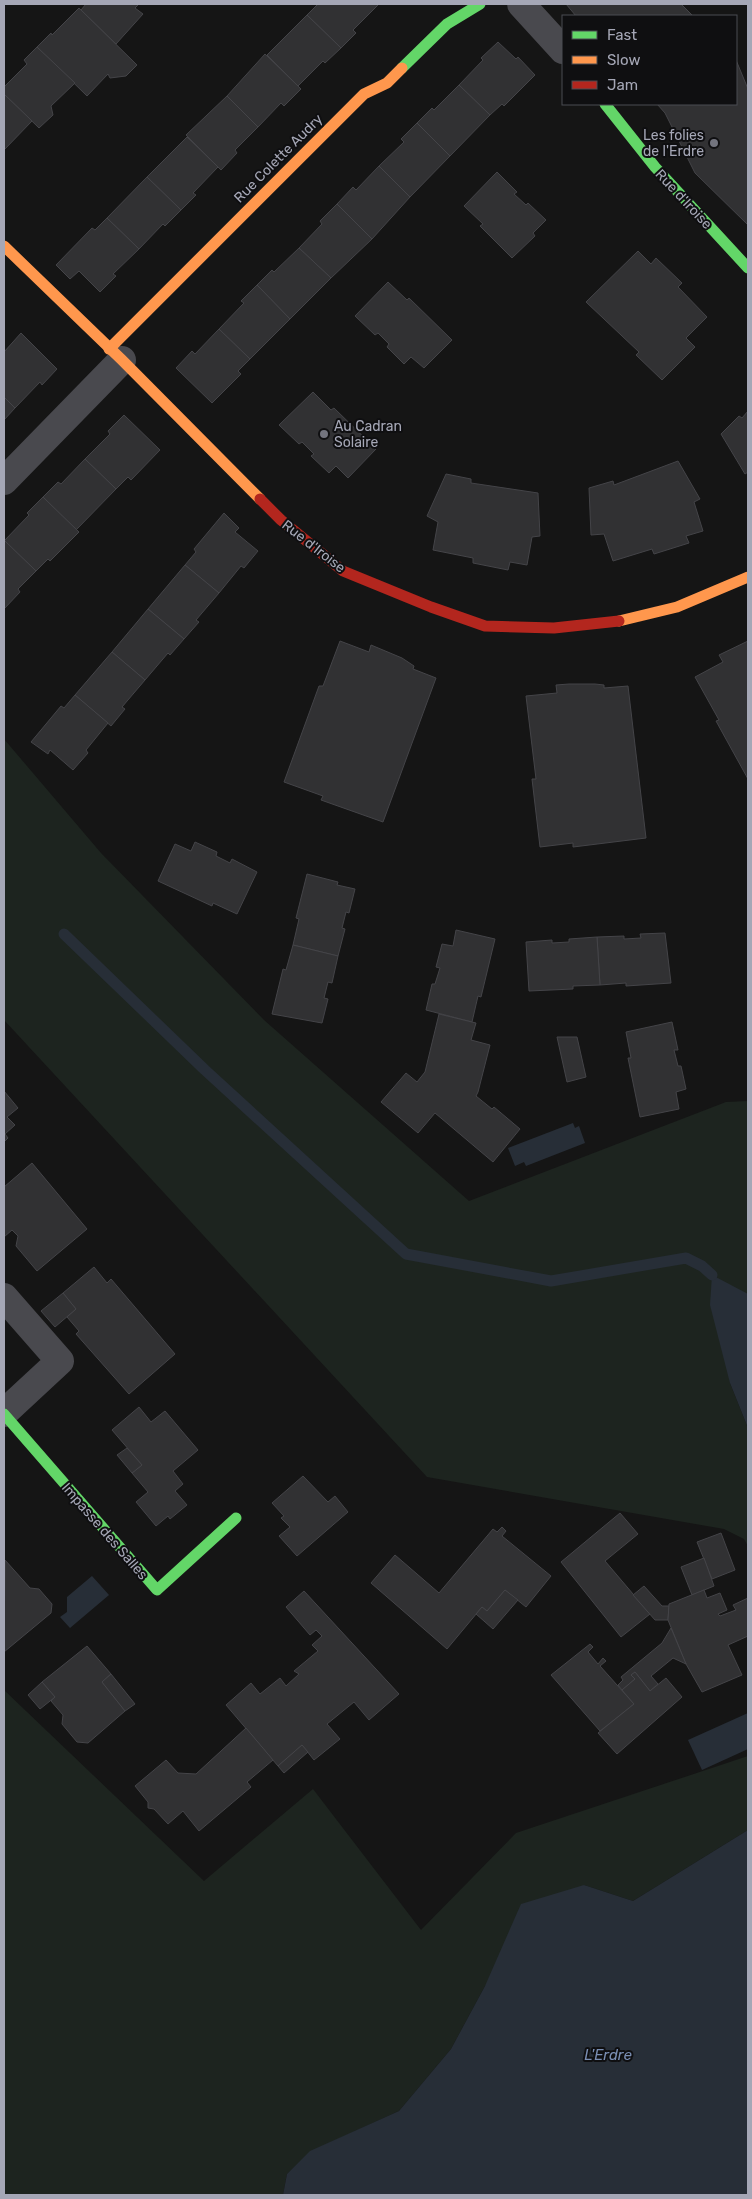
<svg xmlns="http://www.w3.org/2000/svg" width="752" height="2199" font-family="Rubik,sans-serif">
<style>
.green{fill:#1d241f}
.water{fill:#272e37}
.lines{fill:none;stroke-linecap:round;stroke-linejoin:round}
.stream{stroke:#272e37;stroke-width:11}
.building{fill:#313133;stroke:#444448}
.street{stroke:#49494e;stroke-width:28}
.fast{stroke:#63d668;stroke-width:11}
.slow{stroke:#ff974d;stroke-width:11}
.jam{stroke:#b3261e;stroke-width:11}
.poi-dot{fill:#73747e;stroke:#0f0f11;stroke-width:2}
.labels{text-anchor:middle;stroke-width:4;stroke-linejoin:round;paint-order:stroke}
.poi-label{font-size:14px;fill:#a5a7b6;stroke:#0f0f11;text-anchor:end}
.street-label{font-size:14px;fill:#a5a7b6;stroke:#0f0f11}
.water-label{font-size:15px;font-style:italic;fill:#7a8eb3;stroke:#0f0f11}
</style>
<rect width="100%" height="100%" fill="#151515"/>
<g class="green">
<path d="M4,739L101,853L264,1020L469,1201L726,1102L748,1101V1294L743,1293L730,1383L748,1428V1546L744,1539L724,1529L427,1477L4,1020Z"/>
<path d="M4,1690L204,1881L313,1789L421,1930L516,1833L748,1756V1830L633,1901L584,1885L485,1986L451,2049L399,2111L310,2152L287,2174L283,2195H4Z"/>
</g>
<g class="water">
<path d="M573,1123L575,1128L579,1126L585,1143L526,1166L524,1162L515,1166L508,1148Z"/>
<path d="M712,1275L748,1294V1428L730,1383L710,1305Z"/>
<path d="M92,1576L109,1595L70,1628L60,1617L67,1612V1597Z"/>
<path d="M748,1713V1749L702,1770L688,1740Z"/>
<path d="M748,1830V2195H283L287,2174L310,2151L399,2111L451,2049L485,1986L521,1904L584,1885L633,1901Z"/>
</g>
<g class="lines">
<path class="stream" d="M64,934L205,1070L406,1254L551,1281L686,1258L702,1266L712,1275"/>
</g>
<g class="building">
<path d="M86,4H139L135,8L143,14L116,44L81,10Z"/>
<path d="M318,4H376L378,5L353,30L356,33L341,48L307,15Z"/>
<path d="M566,4H681L693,16H576Z"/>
<path d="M79,8L137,65L126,76L110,78L108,74L87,96L37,47L51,33L52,35Z"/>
<path d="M307,15L341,48L325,63L323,61L298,86L267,55Z"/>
<path d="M498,42L516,59L518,57L535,75L504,106L502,104L490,115L459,85L483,60L481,58Z"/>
<path d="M37,47L75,83L51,106L53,115L39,128L4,94V87L27,64L24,60Z"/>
<path d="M265,54L301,89L284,106L281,103L258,127L227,96Z"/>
<path d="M736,60L748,89V225L695,173L665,113L657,104H736Z"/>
<path d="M459,85L490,115L450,156L417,123L432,108L434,110Z"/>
<path d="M4,94L32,121L4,150Z"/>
<path d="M227,96L258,127L235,150L237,153L221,170L186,135Z"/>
<path d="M417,123L450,156L410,197L379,166L404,142L401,139Z"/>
<path d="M187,137L218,167L193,193L196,195L181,210L147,177Z"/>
<path d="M379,166L410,197L372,239L337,204L353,187L356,190Z"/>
<path d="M497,172L517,192L514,194L526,205L528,203L546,220L533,233L535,236L512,258L480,226L483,224L464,206Z"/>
<path d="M147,177L181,210L165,226L163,224L139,249L107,218Z"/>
<path d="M337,204L372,239L331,278L299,248L322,224L320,221Z"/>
<path d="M107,218L139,249L113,274L116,276L100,292L79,271L70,279L56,265L92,228L95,230Z"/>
<path d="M299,248L331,278L290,319L257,285L272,270L274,272Z"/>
<path d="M638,251L651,264L656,258L682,283L678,287L707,317L686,338L695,347L662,380L636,355L639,352L586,302Z"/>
<path d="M388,282L407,300L409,298L452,340L424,368L411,357L404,364L387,347L389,344L378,333L375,335L355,316Z"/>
<path d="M257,285L290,319L250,359L219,329L244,303L241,301Z"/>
<path d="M219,329L250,359L238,371L241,374L212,403L176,368L192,351L195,354Z"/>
<path d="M21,333L57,369L42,385L40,382L15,408L4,397V352Z"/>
<path d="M313,392L331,410L334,408L376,449L348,478L336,466L329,473L311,456L314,454L302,442L299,444L279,425Z"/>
<path d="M4,397L15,408L4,420Z"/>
<path d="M748,411V472L745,474L721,434L739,416L742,418Z"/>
<path d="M124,415L160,450L131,480L128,477L116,489L85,459L110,434L108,431Z"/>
<path d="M85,459L116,489L76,530L43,497L58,482L61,484Z"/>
<path d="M678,461L700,499L694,502L703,531L686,536L689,543L654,554L652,549L613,561L604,534L591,535L589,488L613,481L614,485Z"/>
<path d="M446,474L471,479V483L538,493L540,536L532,537L527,565L510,562L508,570L473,563V558L433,550L438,522L427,516Z"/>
<path d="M43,497L79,532L50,561L48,559L36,571L4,541L29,515L27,513Z"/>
<path d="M224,513L239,528L235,532L258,551L244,568L241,566L219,593L185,565L196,552L194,549Z"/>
<path d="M4,540L36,571L18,589L20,592L4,609Z"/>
<path d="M185,565L219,593L196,620L199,622L184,639L148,609Z"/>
<path d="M148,609L184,639L170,655L168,653L145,680L112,652Z"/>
<path d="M340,641L369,652L371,645L402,658L414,666L413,669L436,678L383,822L321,800L323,796L284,782L319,686H323Z"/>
<path d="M748,641V779L716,721L719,720L695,677L723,662L719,655Z"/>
<path d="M112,652L145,680L122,707L125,709L111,726L75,695Z"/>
<path d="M569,684H595L604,685V688L628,686L646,838L573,847V843L540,847L532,779H536L526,696L557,693L556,685Z"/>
<path d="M75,695L108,723L86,750L88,753L73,770L50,750L48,754L31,742L61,706L64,708Z"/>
<path d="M195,842L217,852L216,856L230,863L232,859L257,872L237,914L213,903L212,906L158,881L175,844L191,851Z"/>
<path d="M307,874L338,882L337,885L355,889L349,913L346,912L342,928L345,929L338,956L293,945L299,919L296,918Z"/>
<path d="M456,930L495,939L481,997L478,996L472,1022L426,1010L432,984H435L440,968L436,967L442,944L453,946Z"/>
<path d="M665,933L671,983L626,986V983L600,985L597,937L624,936V939L641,938L640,934Z"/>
<path d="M597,937L600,985L573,986V989L529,991L526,942L552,940V943L569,942V939Z"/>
<path d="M293,945L338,956L332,983L328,982L324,998L328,999L322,1023L272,1014L283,969L286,970Z"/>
<path d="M439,1014L476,1023L471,1040L490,1045L478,1092L476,1096L492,1109L494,1107L520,1129L493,1162L435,1113L418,1133L381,1102L406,1073L417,1082L425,1072Z"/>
<path d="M672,1022L678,1050H674L678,1066H681L686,1089L676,1092L679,1109L640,1117L628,1058H631L626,1032Z"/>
<path d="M557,1037H577L586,1077L567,1082Z"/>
<path d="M4,1091L18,1108L7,1117L15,1125L5,1134L8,1138L4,1142Z"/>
<path d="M32,1163L87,1229L37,1271L16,1246L18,1236L12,1230L4,1237V1187Z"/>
<path d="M94,1267L107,1283L111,1279L175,1354L129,1394L76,1334L79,1331L67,1317L76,1309L63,1293Z"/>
<path d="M63,1293L76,1309L55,1327L41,1311Z"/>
<path d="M139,1407L151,1422L165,1411L198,1450L173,1471L183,1484L175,1491L187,1505L170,1519L168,1516L156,1526L136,1502L148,1492L132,1473L142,1465L112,1430Z"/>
<path d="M127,1448L142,1465L132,1473L117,1455Z"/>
<path d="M303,1476L328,1502L335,1496L348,1512L297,1556L279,1536L290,1527L281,1518L284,1516L272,1503Z"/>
<path d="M620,1513L638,1534L605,1561L650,1614L621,1637L561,1562Z"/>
<path d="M502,1527L506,1531L502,1536L551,1576L526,1607L505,1590L487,1611L482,1607L447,1649L371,1583L395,1555L439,1593L493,1529L497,1532Z"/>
<path d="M721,1533L735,1570L712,1579L697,1542Z"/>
<path d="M704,1558L714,1586L692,1595L681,1567Z"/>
<path d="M5,1560L30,1588L39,1589L52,1604L51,1613L4,1652Z"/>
<path d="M644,1586L662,1606H669L668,1620H655L633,1595Z"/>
<path d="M505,1590L518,1600L493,1629L476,1614L482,1607L487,1611Z"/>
<path d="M704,1590L707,1598L720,1593L727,1610L718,1614L720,1616L736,1610L733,1605L748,1598V1636L728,1645L742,1675L702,1692L686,1664L668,1620L669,1604Z"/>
<path d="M304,1591L399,1694L369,1720L354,1702L327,1724L340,1739L314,1760L302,1745L278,1766L226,1705L251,1683L260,1694L280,1678L286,1686L299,1674L294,1671L318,1651L312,1645L322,1636L316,1630L310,1635L286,1607Z"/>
<path d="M671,1628L686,1664L673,1658L651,1676L658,1684L650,1691L635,1672L631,1675L635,1679L622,1690L618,1685L623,1680L621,1677L662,1643Z"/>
<path d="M590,1644L593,1647L588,1652L598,1664L603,1658L606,1661L600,1666L634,1704L600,1731L551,1675Z"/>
<path d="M87,1646L111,1674L102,1682L125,1711L88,1743L77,1742L62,1724L63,1715L51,1701L55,1697L42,1682Z"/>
<path d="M635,1672L650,1691L666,1678L682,1697L617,1754L598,1733L634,1704L622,1690L635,1679L631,1675Z"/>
<path d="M111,1674L135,1704L125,1711L102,1682Z"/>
<path d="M42,1682L55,1697L40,1709L28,1695Z"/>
<path d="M246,1728L273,1760L247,1782L251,1787L199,1831L183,1811L168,1824L154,1809L148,1808V1802L135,1786L166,1760L178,1773L196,1774Z"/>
<path d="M302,1745L308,1752L284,1773L278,1766Z"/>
</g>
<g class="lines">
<g class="street">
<path d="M521,4L563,50"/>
<path d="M4,481L122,360"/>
<path d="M4,1297L60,1361L4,1413"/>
</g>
<g class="fast">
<path d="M402,68L447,24L480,4"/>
<path d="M605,104L655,167L748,268"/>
<path d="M4,1414L157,1590L236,1518"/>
</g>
<g class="slow">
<path d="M4,246L122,360L260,499"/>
<path d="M109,349L364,94L387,83L402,68"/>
<path d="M619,621L677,607L748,577"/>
</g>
<path class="jam" d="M260,499L281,520L343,571L431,607L485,626L554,628L619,621"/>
</g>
<g class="poi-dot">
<circle cx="714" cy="143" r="5"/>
<circle cx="324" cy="434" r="5"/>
</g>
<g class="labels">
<g class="poi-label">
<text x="704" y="140">Les folies<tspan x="704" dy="16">de l'Erdre</tspan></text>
<text x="334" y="431" text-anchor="start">Au Cadran<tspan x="334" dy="16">Solaire</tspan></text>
</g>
<g class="street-label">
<text transform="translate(278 158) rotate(-45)" y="5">Rue Colette Audry</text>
<text transform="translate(684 199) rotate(47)" y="5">Rue d'Iroise</text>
<text transform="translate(314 546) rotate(38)" y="5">Rue d'Iroise</text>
<text transform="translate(105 1531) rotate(49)" y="5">Impasse des Salles</text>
</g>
<g class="water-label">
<text x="608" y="2060">L'Erdre</text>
</g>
</g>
<rect width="752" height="2199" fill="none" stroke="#a5a7b6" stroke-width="10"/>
<rect x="562" y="15" width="175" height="90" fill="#0f0f11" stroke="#4b4c53"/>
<rect x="572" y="31" width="25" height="8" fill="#63d668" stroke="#4b4c53"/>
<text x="607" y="40" font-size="15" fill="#a5a7b6">Fast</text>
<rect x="572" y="56" width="25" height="8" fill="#ff974d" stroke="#4b4c53"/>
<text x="607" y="65" font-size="15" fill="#a5a7b6">Slow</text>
<rect x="572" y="81" width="25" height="8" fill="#b3261e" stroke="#4b4c53"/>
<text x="607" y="90" font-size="15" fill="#a5a7b6">Jam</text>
</svg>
